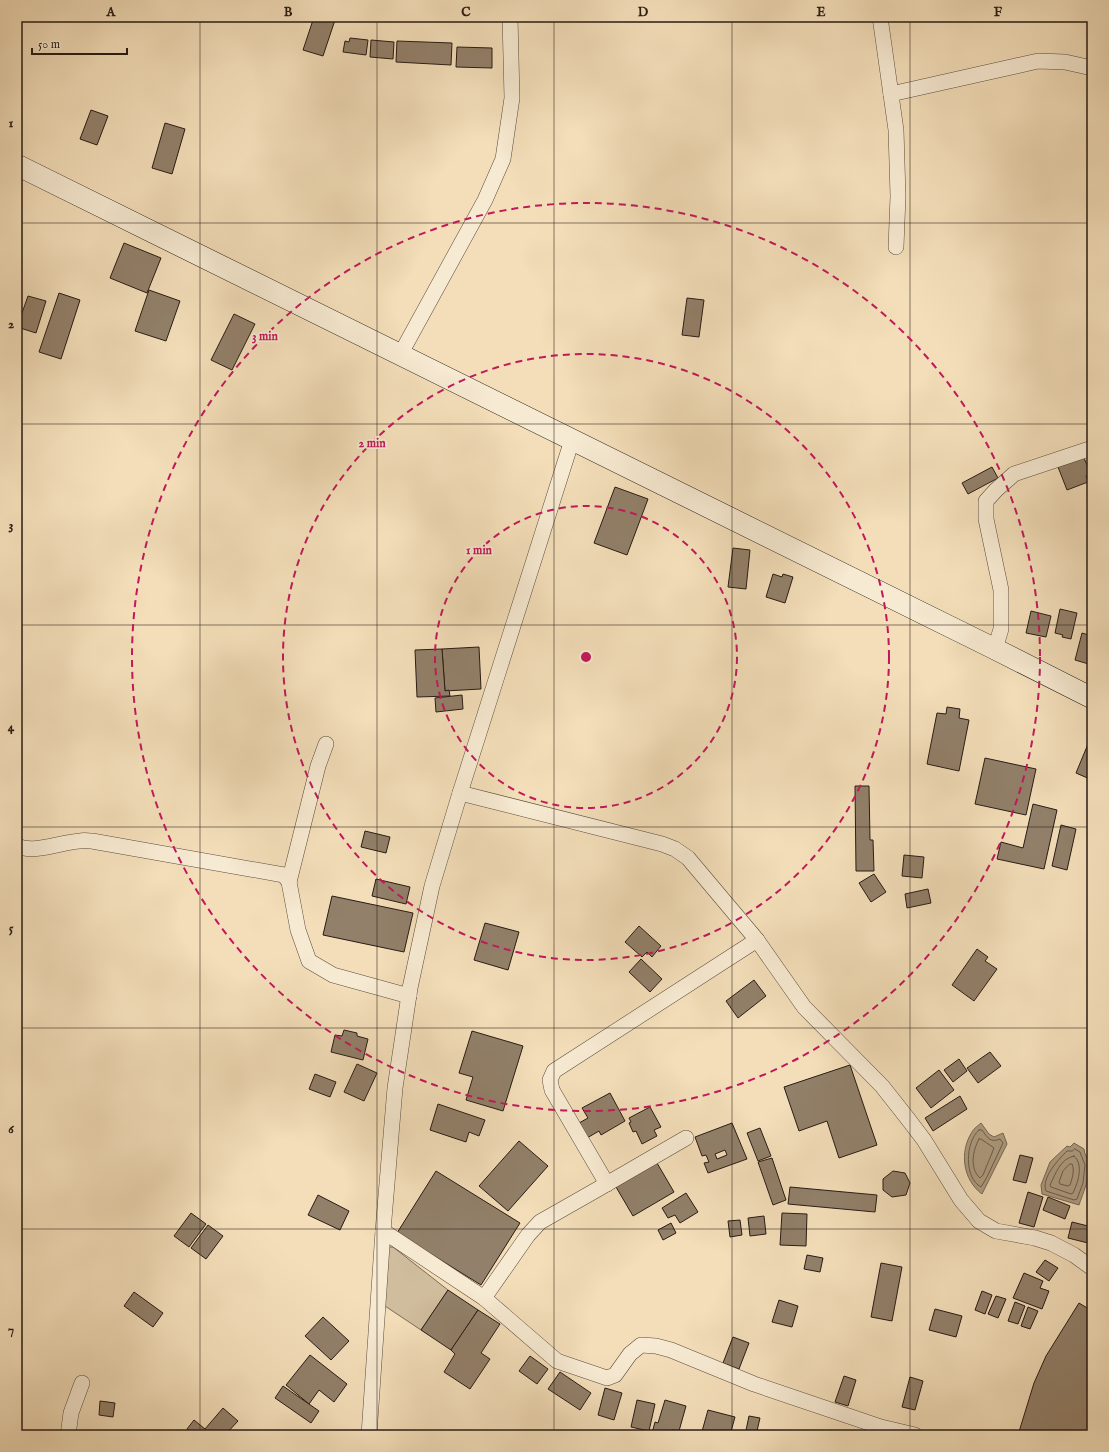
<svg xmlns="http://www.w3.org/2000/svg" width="1109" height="1452" font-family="'IM FELL English',serif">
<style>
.green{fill:#d0bd9d;stroke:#7c6c58}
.water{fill:#ae9c81;stroke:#786855}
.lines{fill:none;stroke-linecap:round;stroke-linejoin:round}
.shore{stroke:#6b5c4a;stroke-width:1}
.building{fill:#92806a;stroke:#281b14;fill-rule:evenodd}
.street-casing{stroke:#5b4c3d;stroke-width:16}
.secondary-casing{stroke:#281b14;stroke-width:22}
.street{stroke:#f7ead2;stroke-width:15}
.secondary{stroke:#f7ead2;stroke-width:21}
.grid{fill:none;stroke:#281b14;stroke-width:1;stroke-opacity:0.55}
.ring{fill:none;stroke:#c2185b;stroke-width:2;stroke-dasharray:7 5}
.centre{fill:#c2185b;stroke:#f7ead2;stroke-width:2}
.ring-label{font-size:12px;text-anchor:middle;font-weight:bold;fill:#c2185b;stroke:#f7ead2;stroke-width:3.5;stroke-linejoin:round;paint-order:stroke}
.neatline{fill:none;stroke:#281b14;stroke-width:1.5}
.grid-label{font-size:13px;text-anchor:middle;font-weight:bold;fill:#281b14}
</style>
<rect width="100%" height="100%" fill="#f3deb9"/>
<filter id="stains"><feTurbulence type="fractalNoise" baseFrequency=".005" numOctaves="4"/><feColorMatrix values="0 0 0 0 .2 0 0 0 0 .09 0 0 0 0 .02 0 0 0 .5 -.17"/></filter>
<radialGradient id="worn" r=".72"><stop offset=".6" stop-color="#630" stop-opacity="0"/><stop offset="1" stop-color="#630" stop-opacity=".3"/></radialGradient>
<path class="green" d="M385,1247H393L448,1290L421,1330L382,1304Z"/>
<g class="water">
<path d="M981,1123L989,1134L994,1137L1003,1133L1007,1144L982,1194C963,1180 959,1152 972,1132C974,1128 978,1126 981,1123Z"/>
<path d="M1074,1143L1084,1149C1084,1155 1089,1159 1089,1165C1090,1178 1083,1193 1079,1205L1042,1194L1041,1185L1050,1162L1067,1146L1070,1147Z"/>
</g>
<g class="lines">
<g class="shore">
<path d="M979,1130H982C988,1138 990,1143 1000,1139L1003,1143L987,1177L981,1187C964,1178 965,1142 979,1130Z"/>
<path d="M979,1139H981L994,1148L983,1175L980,1178C969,1168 973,1150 979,1139Z"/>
<path d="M1075,1149L1080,1152L1085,1165L1083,1183L1077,1199L1074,1200L1046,1191C1041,1178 1058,1160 1067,1151H1072Z"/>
<path d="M1074,1156C1084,1165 1078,1182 1073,1193L1071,1194L1051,1187L1050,1185C1056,1173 1060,1159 1074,1156Z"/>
<path d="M1070,1164H1072C1075,1170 1072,1179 1070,1185L1068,1186L1060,1184L1059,1182L1063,1171Z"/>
</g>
</g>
<g class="building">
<path d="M314,17H336L323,56L303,50Z"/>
<path d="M350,38L368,40L366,55L343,52L345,41L349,42Z"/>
<path d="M371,40L394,42L393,59L370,57Z"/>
<path d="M397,41L452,43L451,65L396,62Z"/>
<path d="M457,47L492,48V68L456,67Z"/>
<path d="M91,110L108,116L97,145L80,139Z"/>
<path d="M165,123L185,129L172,174L152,168Z"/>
<path d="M124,243L161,258L147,293L110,278Z"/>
<path d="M149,290L180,301L166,341L135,331Z"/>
<path d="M59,293L80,300L61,359L39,352Z"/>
<path d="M28,296L46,301L36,333L17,327Z"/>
<path d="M687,298L704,300L699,337L682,335Z"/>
<path d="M234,314L255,324L232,370L211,360Z"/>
<path d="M1084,458L1091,474L1086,476L1088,482L1067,490L1058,467Z"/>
<path d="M992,467L998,478L968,494L962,483Z"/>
<path d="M615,487L648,499L627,555L594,543Z"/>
<path d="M733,548L750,550L746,589L728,587Z"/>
<path d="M773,574L782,577L783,574L793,577L785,603L766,597Z"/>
<path d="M1060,609L1077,613L1071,639L1062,637L1063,635L1055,633Z"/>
<path d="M1031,611L1051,616L1046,637L1026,633Z"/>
<path d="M1092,612V629L1088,628Z"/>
<path d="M1082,633L1092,636V665L1075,660Z"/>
<path d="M479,647L481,689L445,691L442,649Z"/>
<path d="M442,649L445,691L449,690L450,696L417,697L415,650Z"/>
<path d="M462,695L463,709L436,712L435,698Z"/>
<path d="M947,707L960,709L959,718L969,720L959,771L927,764L937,713L946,714Z"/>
<path d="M1088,744L1092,745V780L1076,773Z"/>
<path d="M985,758L1036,769L1026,815L975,804Z"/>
<path d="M855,786H869L870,840H873L874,871H856Z"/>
<path d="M1033,804L1057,810L1044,869L997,859L1001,842L1023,848Z"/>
<path d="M1061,825L1076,829L1067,870L1052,866Z"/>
<path d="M365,831L390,837L386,853L361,847Z"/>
<path d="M904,855L924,857L922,878L902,876Z"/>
<path d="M874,874L886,892L871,902L859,883Z"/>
<path d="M376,879L410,887L406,904L372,896Z"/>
<path d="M928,889L931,903L907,908L905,894Z"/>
<path d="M332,896L413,913L404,952L323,935Z"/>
<path d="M485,923L519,932L508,970L474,960Z"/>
<path d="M639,926L661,946L652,957L647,952L642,957L625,942Z"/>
<path d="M977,949L988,957L985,961L997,969L974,1001L952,985Z"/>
<path d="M641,959L662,979L650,992L629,972Z"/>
<path d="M754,980L766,996L738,1018L726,1001Z"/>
<path d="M344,1030L357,1033V1036L368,1039L363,1060L331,1052L335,1035L342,1036Z"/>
<path d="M472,1031L523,1046L503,1111L466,1100L473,1077L459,1073Z"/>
<path d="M990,1052L1001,1066L978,1083L967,1068Z"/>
<path d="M959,1059L967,1071L953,1082L944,1070Z"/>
<path d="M357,1064L377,1073L364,1101L344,1092Z"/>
<path d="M850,1065L877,1145L839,1158L827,1121L799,1131L784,1087Z"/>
<path d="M939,1070L954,1090L931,1108L916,1088Z"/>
<path d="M315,1074L336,1082L330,1097L309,1089Z"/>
<path d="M610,1093L625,1121L601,1135L599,1131L587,1138L579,1123L588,1118L582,1108Z"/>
<path d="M960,1096L967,1109L933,1131L925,1118Z"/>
<path d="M438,1104L485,1120L479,1136L469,1132L466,1142L430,1130Z"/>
<path d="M650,1107L661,1127L654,1130L657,1136L642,1144L636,1131L633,1132L629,1123L631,1122L629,1118Z"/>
<path d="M732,1123L747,1159L708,1173L704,1163L709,1162L706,1155L702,1156L695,1137ZM725,1150L727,1155L717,1159L715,1154Z"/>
<path d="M760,1128L771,1156L758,1161L747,1133Z"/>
<path d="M519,1141L548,1166L508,1211L479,1186Z"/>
<path d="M1020,1155L1033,1158L1026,1183L1013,1180Z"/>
<path d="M772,1158L786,1200L773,1205L758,1162Z"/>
<path d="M657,1163L674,1192L633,1216L616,1187Z"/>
<path d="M436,1171L520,1223L481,1285L397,1233Z"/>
<path d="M893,1171L905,1173L910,1183L906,1195L892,1197L883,1190V1179Z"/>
<path d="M790,1187L877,1195L875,1212L788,1204Z"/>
<path d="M1028,1192L1043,1197L1034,1227L1019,1223Z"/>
<path d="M686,1193L698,1212L680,1223L675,1215L668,1218L662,1208Z"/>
<path d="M318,1195L349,1211L340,1230L308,1215Z"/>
<path d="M1048,1197L1070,1206L1065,1219L1043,1210Z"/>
<path d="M191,1213L206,1224L189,1247L174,1236Z"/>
<path d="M782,1213L807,1214L806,1246L780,1245Z"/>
<path d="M764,1216L766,1234L750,1236L748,1218Z"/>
<path d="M740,1220L742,1235L730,1237L728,1221Z"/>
<path d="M1072,1222L1092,1227V1244L1068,1238Z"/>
<path d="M671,1223L676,1233L663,1240L658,1230Z"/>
<path d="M208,1225L223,1236L206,1259L191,1248Z"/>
<path d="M807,1255L823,1258L820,1272L804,1269Z"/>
<path d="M1045,1260L1058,1268L1049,1281L1036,1272Z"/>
<path d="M881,1263L902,1267L892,1321L871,1317Z"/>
<path d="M1024,1273L1043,1281L1040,1288L1049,1291L1042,1309L1013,1298Z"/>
<path d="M448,1290L478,1310L451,1350L421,1330Z"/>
<path d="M982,1291L992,1295L985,1314L975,1310Z"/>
<path d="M134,1292L163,1313L153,1327L124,1306Z"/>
<path d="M996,1296L1006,1299L998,1318L988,1314Z"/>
<path d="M779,1300L798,1306L792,1327L772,1322Z"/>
<path d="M1015,1302L1025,1306L1018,1324L1008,1321Z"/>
<path d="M1079,1303L1092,1311V1435H1018L1034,1383L1046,1356Z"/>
<path d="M1028,1307L1038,1311L1030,1329L1021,1326Z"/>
<path d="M935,1309L962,1316L956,1337L929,1330Z"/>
<path d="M478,1310L500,1324L481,1353L490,1359L470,1389L444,1372L455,1354L451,1350Z"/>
<path d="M323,1317L349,1341L331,1360L305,1336Z"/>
<path d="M733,1337L749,1343L739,1369L723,1363Z"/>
<path d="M310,1355L347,1384L334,1402L319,1390L309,1404L286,1385Z"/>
<path d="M530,1356L548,1369L537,1384L519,1371Z"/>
<path d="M560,1372L591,1393L580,1410L548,1389Z"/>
<path d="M844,1376L856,1380L848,1406L835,1402Z"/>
<path d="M910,1377L923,1381L915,1410L902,1407Z"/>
<path d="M283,1386L319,1411L311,1423L275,1398Z"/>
<path d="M605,1388L622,1393L614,1420L598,1415Z"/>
<path d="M637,1400L655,1404L649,1431L631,1427Z"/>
<path d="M665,1400L686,1406L679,1431L672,1430L671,1435H660L652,1433L655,1422L658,1423Z"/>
<path d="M100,1401L115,1403L113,1417L99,1415Z"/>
<path d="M223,1408L238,1421L225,1435H194L187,1429L194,1420L205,1429Z"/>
<path d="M708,1410L735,1417L730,1435H701Z"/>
<path d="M749,1416L760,1418L756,1435H745Z"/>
<path d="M380,1432L396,1433V1435H380Z"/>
</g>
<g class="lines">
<g class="street-casing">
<g id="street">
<path d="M880,17L896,130L898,196L896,247"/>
<path d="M891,94L1038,61L1065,62L1092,68"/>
<path d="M400,355L485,200L503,159L512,98L510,17"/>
<path d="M995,649L1001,629V590L986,519V501L996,490L1014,474L1092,448"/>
<path d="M460,793L662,844L675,849L688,858L757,940L804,1007L882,1086L908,1119L924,1140L961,1200L979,1221L996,1231L1035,1238L1051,1243L1074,1255L1092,1268"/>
<path d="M17,846C34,854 61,842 80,841C84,840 88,841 92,841L284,875L289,882L298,930L309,961L333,975L409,996"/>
<path d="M289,882L318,766L326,744"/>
<path d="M607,1184L552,1090L550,1080L554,1071L757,940"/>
<path d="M383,1231L484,1298L557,1361L607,1378L615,1375L630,1354L641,1345L656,1346L671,1350L754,1384L881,1427L915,1435"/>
<path d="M484,1298L528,1235L540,1222L598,1189L686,1138"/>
<path d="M68,1435L71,1413L82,1383"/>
<path d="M369,1435L383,1231L395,1088L410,988L432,886L460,793L572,440"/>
</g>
</g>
<g class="secondary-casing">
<path id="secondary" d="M17,165L995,649L1092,698"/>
</g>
<use href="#street" class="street"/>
<use href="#secondary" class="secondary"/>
</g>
<path class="grid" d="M200,17V1435M377,17V1435M554,17V1435M732,17V1435M910,17V1435M17,223H1092M17,424H1092M17,625H1092M17,827H1092M17,1028H1092M17,1229H1092"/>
<g class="ring">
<circle cx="586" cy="657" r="151"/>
<circle cx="586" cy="657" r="303"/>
<circle cx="586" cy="657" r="454"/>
</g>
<circle cx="586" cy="657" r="6" class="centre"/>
<g class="ring-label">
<text x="265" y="340">3 min</text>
<text x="372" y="447">2 min</text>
<text x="479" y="554">1 min</text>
</g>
<rect width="1109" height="1452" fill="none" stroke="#f3deb9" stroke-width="44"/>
<path d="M32 48v6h95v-6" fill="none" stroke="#281b14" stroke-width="2"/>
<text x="38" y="48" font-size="12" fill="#281b14" stroke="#f7ead2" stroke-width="3" paint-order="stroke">50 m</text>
<rect x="22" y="22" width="1065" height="1408" class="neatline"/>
<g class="grid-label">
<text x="111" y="16">A</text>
<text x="288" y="16">B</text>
<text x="466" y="16">C</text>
<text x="643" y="16">D</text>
<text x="821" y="16">E</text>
<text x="998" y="16">F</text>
<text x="11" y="127">1</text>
<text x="11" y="328">2</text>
<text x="11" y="529">3</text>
<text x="11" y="731">4</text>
<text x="11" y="932">5</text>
<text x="11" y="1133">6</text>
<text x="11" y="1334">7</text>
</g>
<rect width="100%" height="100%" filter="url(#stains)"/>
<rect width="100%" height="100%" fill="url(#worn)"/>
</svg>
